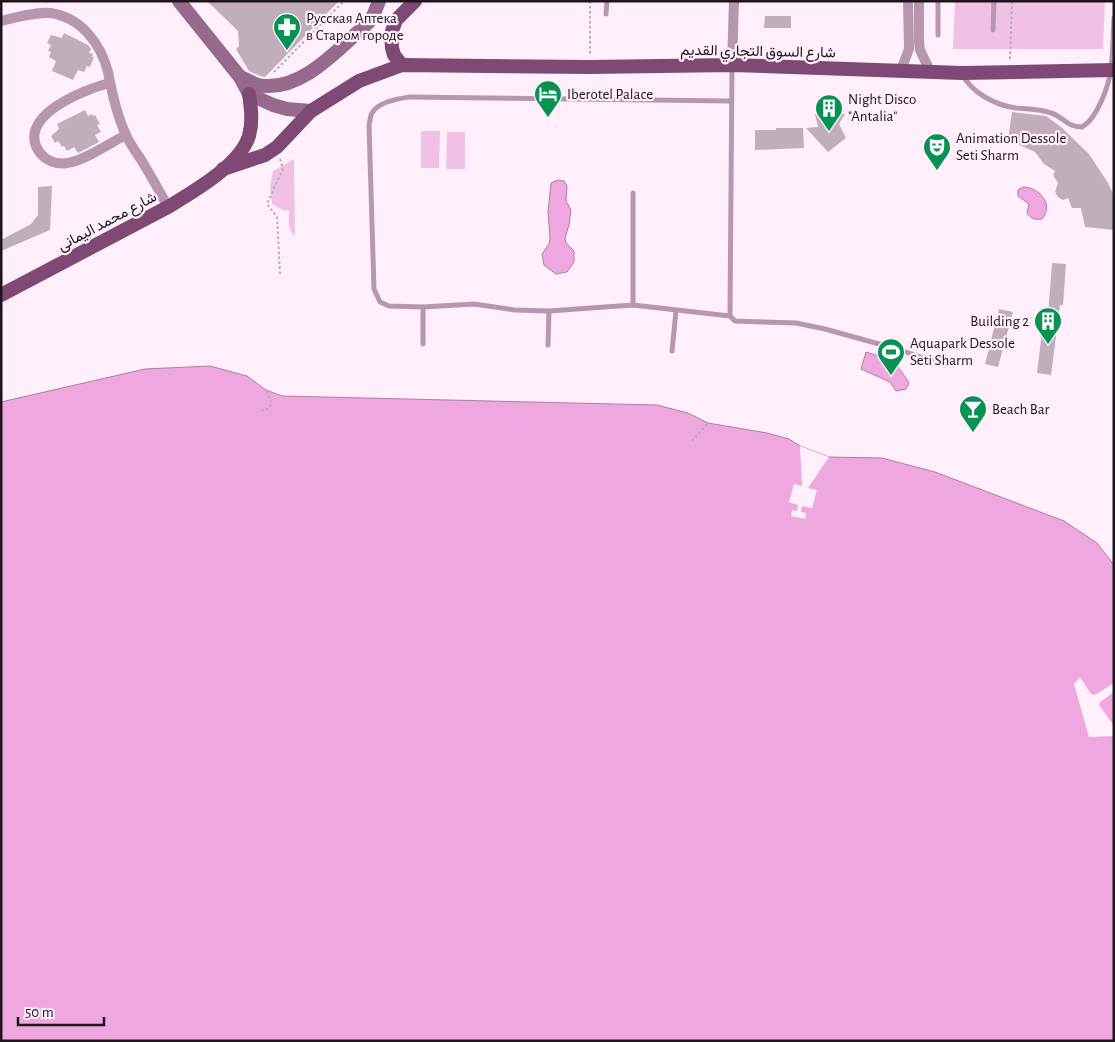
<svg xmlns="http://www.w3.org/2000/svg" width="1115" height="1042" font-family="'Alegreya Sans',Vazirmatn,sans-serif">
<style>
.green{fill:#f0c1e5}
.water{fill:#eea7df;stroke:#af7ca4}
.pier{fill:#feeffa}
.building{fill:#c0aebb}
.lines{fill:none;stroke-linecap:round;stroke-linejoin:round}
.path{stroke:#b7abb4;stroke-width:2;stroke-dasharray:2.5 2.5;stroke-linecap:butt}
.service{stroke:#b697af;stroke-width:5}
.minor{stroke:#b697af;stroke-width:10}
.secondary{stroke:#966a8d;stroke-width:14}
.primary{stroke:#7f4975;stroke-width:14}
.labels{text-anchor:middle;stroke-width:4.5;stroke-linejoin:round;paint-order:stroke}
.poi-label{font-size:15px;fill:#1d171c;stroke:#feeffa;text-anchor:start}
.street-label{font-size:15px;fill:#1d171c;stroke:#feeffa}
</style>
<rect width="100%" height="100%" fill="#feeffa"/>
<g class="green">
<path d="M955,1H1105L1103,49H953Z"/>
<path d="M421,131H440L439,168H421Z"/>
<path d="M447,132H465V169H446Z"/>
<path d="M294,159L295,236C287,230 289,220 289,211L283,210L272,204L270,187L273,171Z"/>
</g>
<g class="water">
<path d="M558,180L564,181L567,186L566,201L571,210L569,225L565,238L566,243L574,251V262L567,272L556,274L544,265L542,254L549,244L550,238L548,212L551,183Z"/>
<path d="M1023,187C1038,187 1055,204 1042,219C1035,220 1031,219 1027,213L1029,204L1018,196V190Z"/>
<path d="M866,352C891,360 895,360 909,383L906,389L896,391L890,382L861,369Z"/>
<path d="M210,366L247,376L266,390L282,396L657,405L688,413L708,423L767,433L789,439L800,446L829,457L882,458L935,472L1064,521L1097,543L1114,565V1041H1V402L145,369Z"/>
</g>
<g class="pier">
<path d="M800,446L829,457L808,488L817,490L812,508L802,506L801,512L806,513L805,519L791,516L792,510L797,511L798,505L789,502L794,484L802,486Z"/>
<path d="M1080,677L1091,694L1095,695L1114,683V692L1100,702L1099,705L1114,726V736L1089,737L1074,684Z"/>
</g>
<g class="building">
<path d="M207,1H339L265,77L260,76L249,71L236,49L239,46L238,31Z"/>
<path d="M765,16H791V28H764Z"/>
<path d="M64,33L88,45L91,49L89,53L93,54L92,57H94L90,67L87,66L84,72L78,70L73,80L52,71L56,61L49,57L51,52L48,51L51,45L47,43L51,35L62,38Z"/>
<path d="M85,110L88,116L92,114L93,116L95,115L100,124L97,125L101,132L95,135L99,142L78,153L74,147L67,151L64,146L62,147L58,141L55,143L51,136L59,129L57,124Z"/>
<path d="M1012,112L1046,116L1061,127L1089,154L1108,183L1114,196V230L1085,227L1081,208H1072L1068,198L1063,200L1058,197L1055,192L1058,183L1053,175L1055,171L1044,164L1035,152L1008,140Z"/>
<path d="M815,114H845L839,124L846,138L828,152L806,128L818,127Z"/>
<path d="M776,128H803L804,148L755,150V130H776Z"/>
<path d="M52,186L50,230L1,251V240L31,224L38,215V187Z"/>
<path d="M1052,263L1066,264L1063,305H1060L1051,375L1037,373L1044,316H1048Z"/>
<path d="M999,309L1013,312L998,367L985,364Z"/>
</g>
<g class="lines">
<g class="path">
<path d="M590,1V54"/>
<path d="M1010,59L1012,1"/>
<path d="M274,72L344,1"/>
<path d="M280,274L277,217L267,204L283,169L280,159"/>
<path d="M261,410H266L272,404L266,390"/>
<path d="M692,441L708,423"/>
</g>
<g class="service">
<path d="M606,14L607,1"/>
<path d="M993,30L994,1"/>
<path d="M938,35V1"/>
<path d="M732,66L730,316L735,321L796,323L825,329L897,349L944,365"/>
<path d="M962,74C972,93 995,105 1016,108C1028,109 1040,109 1051,113C1064,117 1066,127 1082,127C1097,119 1109,85 1111,69C1113,52 1113,34 1114,18"/>
<path d="M633,193V305"/>
<path d="M730,316L633,305L549,311L515,310L474,304L423,307L389,306L380,302L374,289L369,125C370,122 370,116 372,113C378,102 397,99 409,97L731,101"/>
<path d="M423,344V307"/>
<path d="M548,345L549,311"/>
<path d="M672,351L676,311"/>
</g>
<g class="minor">
<path d="M919,1V42L920,50L930,71"/>
<path d="M1,21C17,17 34,12 50,13C81,17 101,44 108,72C112,93 117,116 126,135C130,144 136,152 142,161C151,176 160,192 168,207"/>
<path d="M732,65L734,1"/>
<path d="M901,70L909,49L908,1"/>
<path d="M109,83C83,90 14,117 40,153C47,161 57,165 67,163C83,162 111,142 126,135"/>
</g>
<g class="secondary">
<path d="M179,1L240,77L249,94L273,105L287,109L311,111"/>
<path d="M240,77C246,79 252,83 258,85C301,94 340,47 369,22L374,14L379,1"/>
</g>
<g class="primary">
<path d="M402,65L394,55L392,48L391,34L396,20L415,1"/>
<path d="M223,169L265,155L277,147L311,111L359,81L402,65L590,67L732,65L962,73L1114,70"/>
<path d="M1,295L168,207C193,192 240,165 249,136C253,122 251,108 249,94"/>
</g>
</g>
<defs>
<g id="pharmacy-pin" transform="scale(1.4375)"><path d="M0 17L-7.5 6A9.5 9.5 0 1 1 7.5 6Z" fill="#059252" stroke="#feeffa"/><path d="M-2-6h4v4h4v4h-4v4h-4v-4h-4v-4h4Z" fill="#fff"/></g>
<g id="hotel-pin" transform="scale(1.4375)"><path d="M0 17L-7.5 6A9.5 9.5 0 1 1 7.5 6Z" fill="#059252" stroke="#feeffa"/><path d="M-6-4.5h1.5V1H6V5H4.5V3h-9V5H-6ZM-4 0a1.8 1.8 0 1 1 3.6 0ZM.5 0V-2.5h3Q6-2.5 6 0Z" fill="#fff"/></g>
<g id="building-pin" transform="scale(1.4375)"><path d="M0 17L-7.5 6A9.5 9.5 0 1 1 7.5 6Z" fill="#059252" stroke="#feeffa"/><path d="M-4-6H4V6H1V3H-1V6H-4ZM-2.5-4.3h1.7v1.8h-1.7ZM.8-4.3h1.7v1.8H.8ZM-2.5-1h1.7V.8h-1.7ZM.8-1h1.7V.8H.8Z" fill="#fff"/></g>
<g id="theatre-pin" transform="scale(1.4375)"><path d="M0 17L-7.5 6A9.5 9.5 0 1 1 7.5 6Z" fill="#059252" stroke="#feeffa"/><path d="M-5-5.5Q0-4 5-5.5V0Q5 5 0 6Q-5 5-5 0ZM-3.3-2.5H-1v1.5H-3.3ZM1-2.5H3.3v1.5H1ZM-2.8 1Q0 5.5 2.8 1Z" fill="#fff"/></g>
<g id="stadium-pin" transform="scale(1.4375)"><path d="M0 17L-7.5 6A9.5 9.5 0 1 1 7.5 6Z" fill="#059252" stroke="#feeffa"/><path d="M0-5a6.5 5 0 1 0 0 10a6.5 5 0 1 0 0-10ZM-3.5-1.8h7v3.6h-7Z" fill="#fff"/></g>
<g id="bar-pin" transform="scale(1.4375)"><path d="M0 17L-7.5 6A9.5 9.5 0 1 1 7.5 6Z" fill="#059252" stroke="#feeffa"/><path d="M-6-5H6L.8 .8V4.5H3.5V6h-7V4.5H-.8V.8Z" fill="#fff"/></g>
</defs>
<g fill-rule="evenodd">
<use href="#pharmacy-pin" x="287" y="27"/>
<use href="#hotel-pin" x="548" y="94"/>
<use href="#building-pin" x="829" y="108"/>
<use href="#theatre-pin" x="937" y="147"/>
<use href="#building-pin" x="1048" y="321"/>
<use href="#stadium-pin" x="891" y="352"/>
<use href="#bar-pin" x="973" y="409"/>
</g>
<g class="labels">
<g class="poi-label">
<text x="306" y="23">Русская Аптека<tspan x="306" dy="17">в Старом городе</tspan></text>
<text x="567" y="99">Iberotel Palace</text>
<text x="848" y="104">Night Disco<tspan x="848" dy="17">"Antalia"</tspan></text>
<text x="956" y="143">Animation Dessole<tspan x="956" dy="17">Seti Sharm</tspan></text>
<text x="1029" y="326" text-anchor="end">Building 2</text>
<text x="910" y="348">Aquapark Dessole<tspan x="910" dy="17">Seti Sharm</tspan></text>
<text x="992" y="414">Beach Bar</text>
</g>
<g class="street-label">
<text transform="translate(758 51) rotate(1)" y="5">شارع السوق التجاري القديم</text>
<text transform="translate(107 221) rotate(-28)" y="5">شارع محمد اليمانى</text>
</g>
</g>
<rect width="1115" height="1042" fill="none" stroke="#1d171c" stroke-width="5"/>
<path d="M18 1017v8h86v-8" fill="none" stroke="#1d171c" stroke-width="2.5"/>
<text x="25" y="1017" font-size="15" fill="#1d171c" stroke="#feeffa" stroke-width="4" paint-order="stroke">50 m</text>
</svg>
